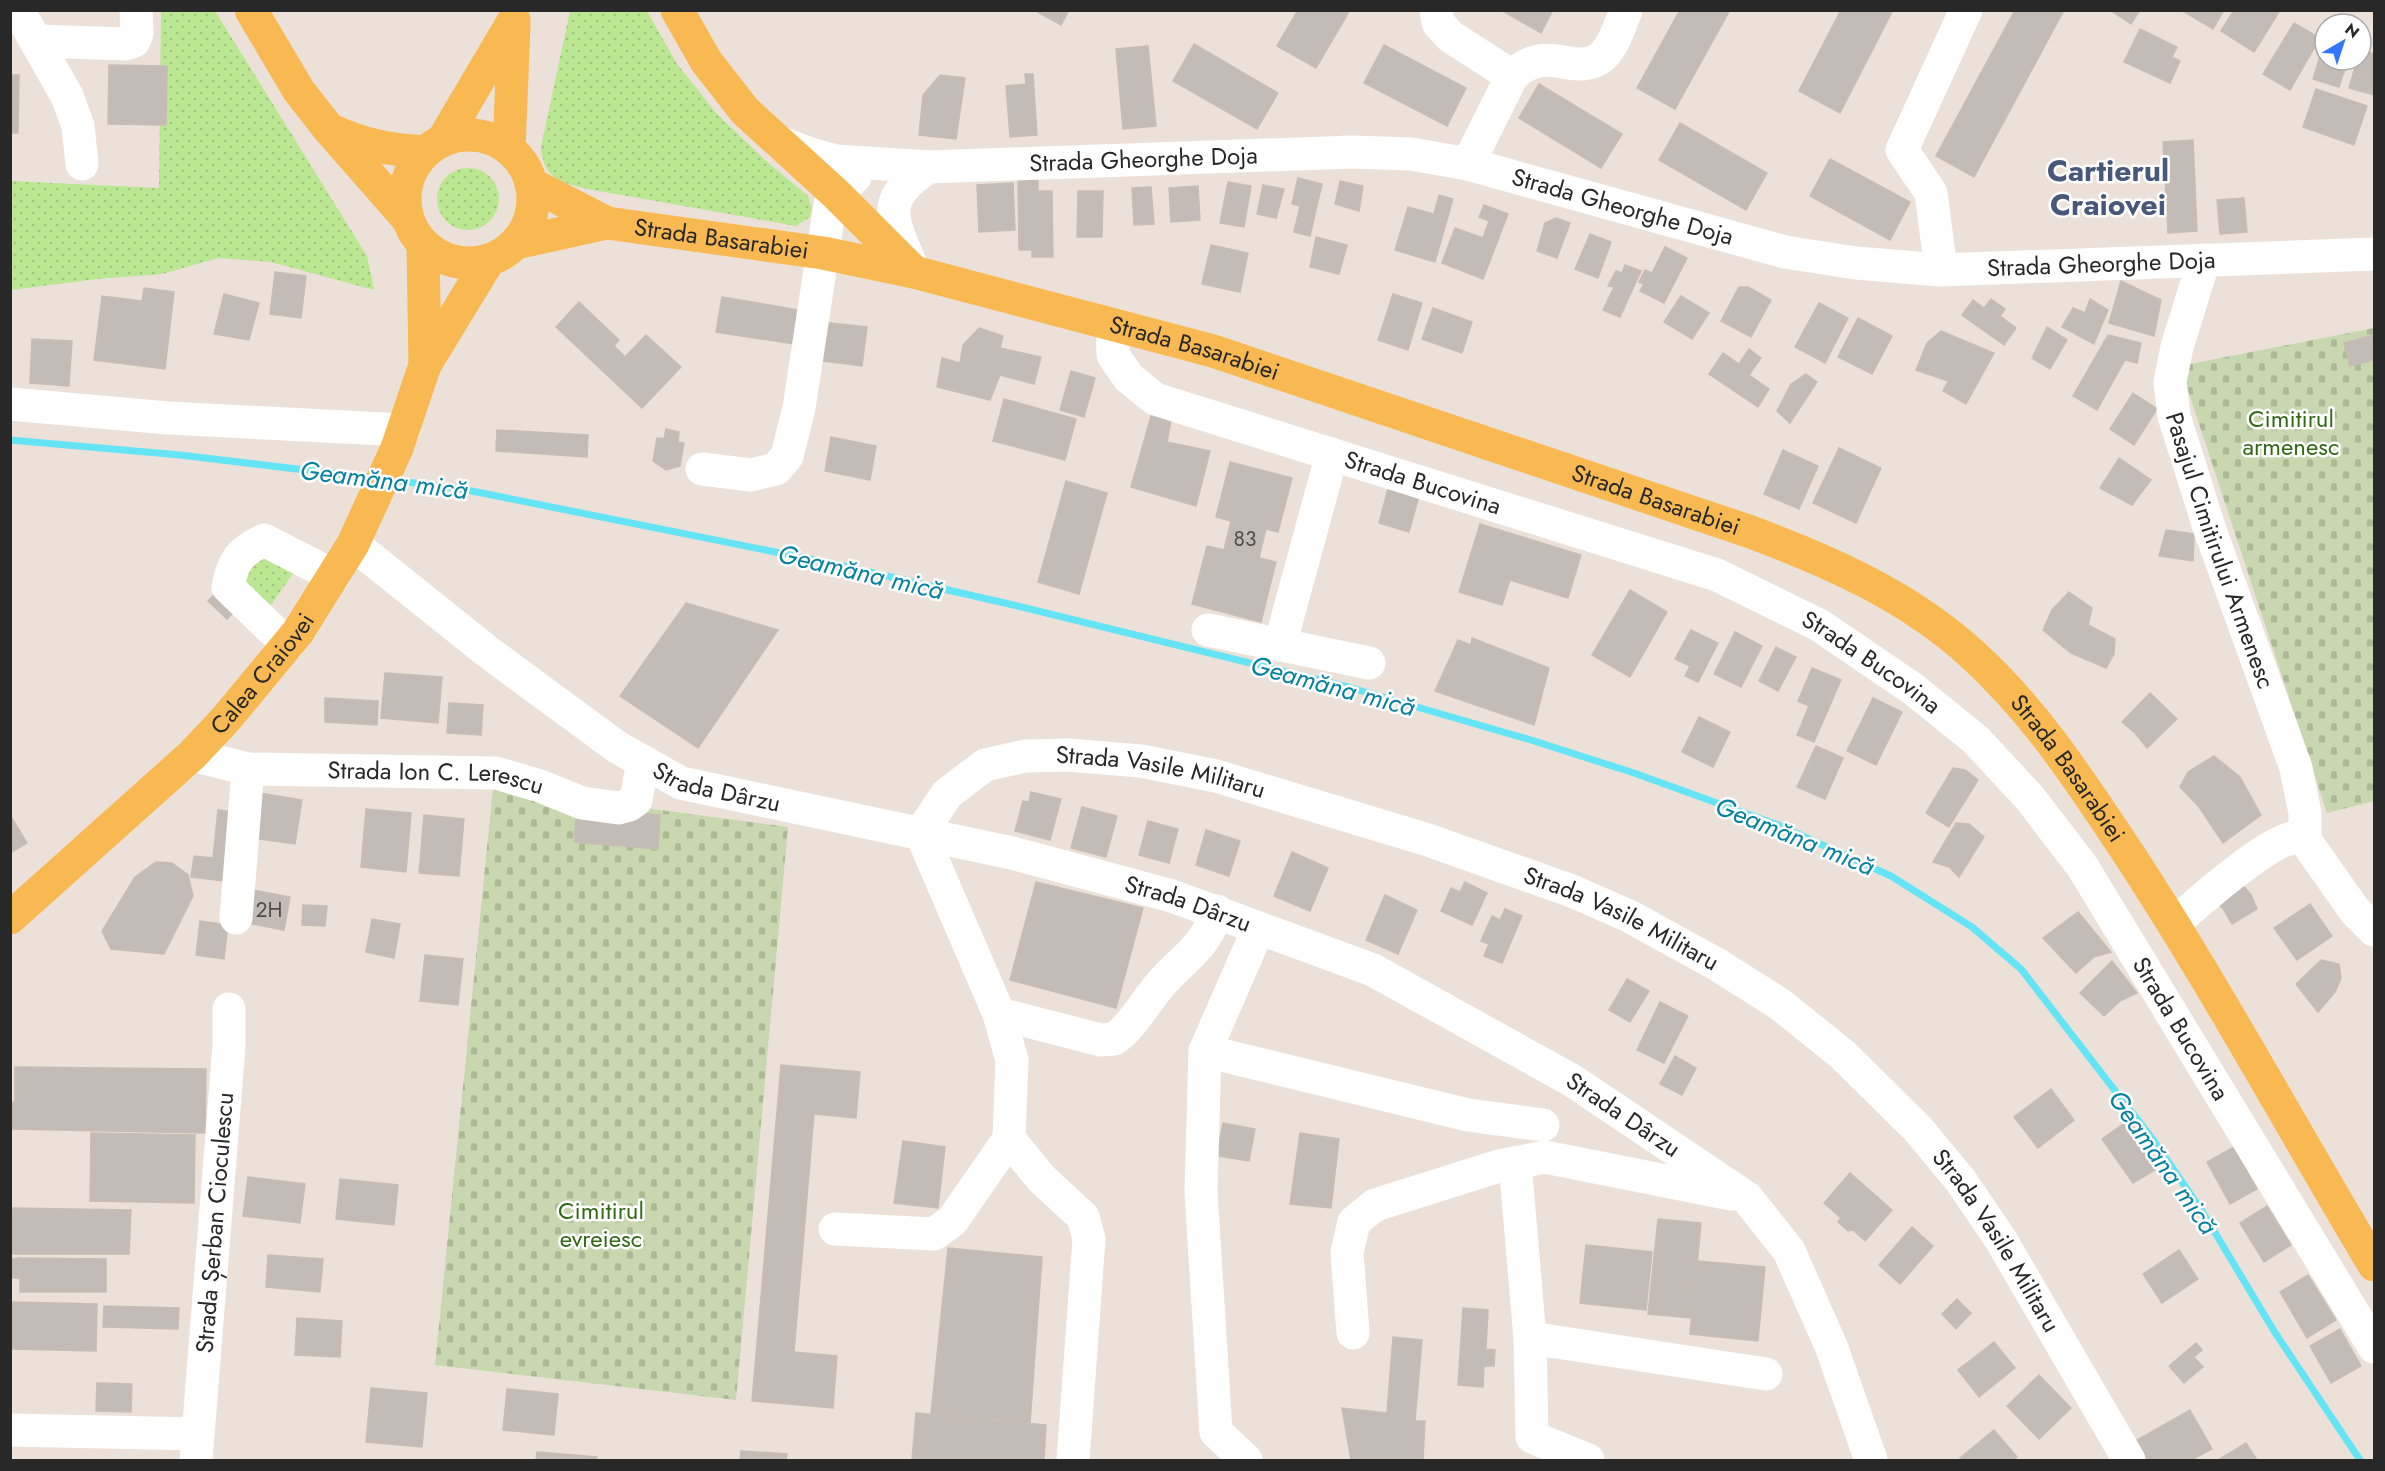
<svg xmlns="http://www.w3.org/2000/svg" width="2385" height="1471" font-family="Jost,sans-serif">
<style>
.grass{fill:url(#grass-dots)}
.cemetery{fill:url(#cemetery-stones)}
.lines{fill:none;stroke-linecap:round;stroke-linejoin:round}
.stream{stroke:#65e4f5;stroke-width:7}
.building{fill:#c3bbb6;stroke:#c7bdb3;stroke-width:1.5}
.minor{stroke:#fff;stroke-width:33}
.major{stroke:#f8b952;stroke-width:33}
.labels{text-anchor:middle;stroke-width:5;stroke-linejoin:round;paint-order:stroke}
.number-label{font-size:21px;fill:#4f4d4c}
.street-label{font-size:24px;fill:#282828;stroke:#fff}
.park-label{font-size:24px;fill:#336915;stroke:#fff}
.water-label{font-size:26px;font-style:italic;fill:#06819f;stroke:#fff}
.district-label{font-size:30px;font-weight:bold;fill:#47587b;stroke:#fff}
</style>
<defs>
<pattern id="grass-dots" width="8" height="8" patternUnits="userSpaceOnUse" patternTransform="scale(1.5)"><rect width="8" height="8" fill="#bbe692"/><path d="M2 2h.1M6 6h.1" fill="none" stroke="#a1c57e" stroke-width="1.8" stroke-linecap="round"/></pattern>
<pattern id="cemetery-stones" width="16" height="16" patternUnits="userSpaceOnUse" patternTransform="scale(1.5)"><rect width="16" height="16" fill="#c8d7af"/><path d="M2 7V4a2 2 0 0 1 4 0v3zM10 15v-3a2 2 0 0 1 4 0v3z" fill="#acb997"/></pattern>
</defs>
<rect width="100%" height="100%" fill="#ece1d9"/>
<g class="grass">
<path d="M161,11H215L367,256L374,290L271,262L218,258L162,274L97,279L11,290L10,181L159,188Z"/>
<path d="M570,11H647L677,64L717,114L765,160L808,196L812,208L810,217L796,226L588,189C560,183 543,178 541,147Z"/>
<circle cx="468" cy="199" r="31"/>
<path d="M256,555L296,569L269,608L245,585L243,575Z"/>
</g>
<g class="cemetery">
<path d="M2374,328V801L2327,813L2180,366Z"/>
<path d="M493,788L788,827L736,1400L435,1365Z"/>
</g>
<g class="lines">
<g class="stream">
<path d="M10,440L180,455L372,478"/>
<path d="M392,480L462,489L830,563L1009,604L1348,687L1531,740L1634,773L1778,825L1891,876L1972,927L2021,969L2154,1141L2202,1211L2274,1331L2360,1460"/>
</g>
</g>
<g class="building">
<path d="M1034,10H1069L1061,25Z"/>
<path d="M1298,10H1350L1316,68L1277,46Z"/>
<path d="M1501,10H1553L1541,33Z"/>
<path d="M1680,10H1730L1675,109L1637,88Z"/>
<path d="M1841,10H1893L1840,113L1799,91Z"/>
<path d="M2015,10H2064L1974,177L1936,156Z"/>
<path d="M2110,10H2140L2131,24Z"/>
<path d="M2181,10H2224L2213,29Z"/>
<path d="M2234,10L2279,12L2254,52L2221,31Z"/>
<path d="M2294,23L2320,38L2290,90L2263,74Z"/>
<path d="M2140,29L2177,47L2172,57L2180,61L2170,83L2124,62Z"/>
<path d="M2325,40V60H2348L2339,87L2313,79Z"/>
<path d="M1194,44L1278,93L1257,129L1173,81Z"/>
<path d="M1384,45L1466,88L1447,126L1364,83Z"/>
<path d="M1148,46L1156,126L1123,129L1116,49Z"/>
<path d="M2361,49L2374,54V95L2349,88L2357,60H2361Z"/>
<path d="M109,65L167,66L166,125L108,124Z"/>
<path d="M1025,74H1033L1037,135L1010,137L1006,86L1026,84Z"/>
<path d="M10,75H19L18,133H10Z"/>
<path d="M940,75L965,78L956,139L919,135L923,95Z"/>
<path d="M1539,84L1622,134L1601,168L1519,118Z"/>
<path d="M2316,89L2367,106L2354,145L2303,127Z"/>
<path d="M1680,123L1767,173L1746,210L1659,160Z"/>
<path d="M2193,140L2197,231L2168,233L2163,142Z"/>
<path d="M1830,159L1910,202L1890,240L1810,196Z"/>
<path d="M1298,178L1322,184L1310,236L1294,232L1300,206L1292,204Z"/>
<path d="M1018,179H1038V191H1052L1053,257H1032V250H1019Z"/>
<path d="M1340,181L1363,186L1359,211L1335,204Z"/>
<path d="M1228,182L1251,186L1244,227L1220,223Z"/>
<path d="M1013,183L1015,230L979,232L977,185Z"/>
<path d="M1263,185L1284,189L1276,218L1257,214Z"/>
<path d="M1198,186L1200,220L1171,222L1169,188Z"/>
<path d="M1151,187L1154,224L1134,225L1132,188Z"/>
<path d="M1078,191H1103L1102,237H1077Z"/>
<path d="M1439,195L1453,199L1435,262L1395,250L1408,207L1434,214Z"/>
<path d="M2244,198L2247,232L2220,234L2217,200Z"/>
<path d="M1484,205L1508,214L1483,279L1442,263L1455,228L1483,238L1489,221L1479,217Z"/>
<path d="M1556,218L1570,223L1557,258L1537,251L1545,223Z"/>
<path d="M1590,234L1611,242L1598,278L1575,269Z"/>
<path d="M1316,237L1347,245L1339,274L1310,267Z"/>
<path d="M1211,245L1248,253L1240,292L1202,284Z"/>
<path d="M1665,247L1687,258L1664,303L1640,291L1644,284L1639,282L1645,270L1652,273Z"/>
<path d="M1625,265L1641,271L1620,317L1603,310L1614,287L1608,286L1616,271L1622,273Z"/>
<path d="M275,272L306,276L301,318L270,314Z"/>
<path d="M2121,281L2161,300L2154,336L2109,323Z"/>
<path d="M1739,287H1748L1771,300L1751,337L1721,321Z"/>
<path d="M144,288L174,292L165,369L94,360L102,296L142,301Z"/>
<path d="M224,294L259,303L249,340L214,334Z"/>
<path d="M1393,294L1422,303L1408,350L1378,340Z"/>
<path d="M1681,296L1709,313L1692,339L1664,322Z"/>
<path d="M722,297L799,310L794,344L716,332Z"/>
<path d="M1991,299L2005,309L2000,316L2016,328L2004,345L1962,315L1973,300L1984,308Z"/>
<path d="M2090,299L2108,310L2094,344L2062,327L2073,308L2085,313Z"/>
<path d="M579,302L619,340L614,346L625,357L646,335L681,367L642,408L556,327Z"/>
<path d="M1819,303L1848,318L1825,363L1795,347Z"/>
<path d="M1433,308L1472,322L1462,353L1422,339Z"/>
<path d="M1858,318L1892,336L1872,374L1838,357Z"/>
<path d="M821,322L867,327L862,366L816,360Z"/>
<path d="M2047,327L2067,340L2050,369L2032,358Z"/>
<path d="M979,328L1003,336L1000,348L1041,357L1034,384L1000,375L990,400L937,387L942,358L960,363L963,345Z"/>
<path d="M1941,331L1994,353L1966,404L1943,391L1948,381L1916,370L1927,343Z"/>
<path d="M2108,335L2141,343L2137,363L2125,360L2097,410L2073,396Z"/>
<path d="M2374,335V360L2350,366L2344,343Z"/>
<path d="M32,339L72,341L69,386L30,383Z"/>
<path d="M1749,349L1761,358L1749,375L1769,389L1758,407L1709,374L1723,353L1739,364Z"/>
<path d="M1071,371L1095,378L1084,417L1060,410Z"/>
<path d="M1806,374L1817,382L1790,423L1777,411L1791,384Z"/>
<path d="M2133,393L2157,409L2134,445L2110,429Z"/>
<path d="M1004,399L1076,419L1065,460L993,441Z"/>
<path d="M1153,409L1172,414L1167,442L1210,451L1196,506L1131,487Z"/>
<path d="M666,429L679,432L678,442L684,443L680,466L666,470L653,461L657,438L664,439Z"/>
<path d="M497,430L588,435L587,457L496,451Z"/>
<path d="M831,437L876,446L870,480L825,471Z"/>
<path d="M1839,448L1881,468L1856,523L1813,503Z"/>
<path d="M1783,450L1818,466L1799,509L1764,494Z"/>
<path d="M2119,458L2151,480L2132,505L2100,488Z"/>
<path d="M1230,462L1292,478L1278,532L1266,529L1259,558L1276,562L1261,622L1192,604L1207,546L1224,550L1231,521L1216,517Z"/>
<path d="M1066,481L1107,493L1079,594L1038,582Z"/>
<path d="M1390,481L1421,489L1409,532L1379,523Z"/>
<path d="M1480,524L1581,555L1568,598L1510,580L1502,605L1459,592Z"/>
<path d="M2166,530L2194,534L2193,561L2159,556Z"/>
<path d="M1630,590L1667,612L1630,677L1592,655Z"/>
<path d="M218,591L237,609L227,619L208,601Z"/>
<path d="M2069,592L2092,608L2088,625L2115,639L2114,654L2106,668L2071,653L2043,630L2052,610Z"/>
<path d="M686,603L778,630L698,748L620,696Z"/>
<path d="M1691,630L1718,643L1698,682L1685,676L1690,666L1675,659Z"/>
<path d="M1735,632L1762,646L1741,687L1714,674Z"/>
<path d="M1472,638L1549,668L1534,725L1435,691L1458,640L1471,645Z"/>
<path d="M1776,647L1796,657L1778,691L1759,681Z"/>
<path d="M1812,668L1841,680L1814,742L1797,735L1809,706L1798,701Z"/>
<path d="M385,673L442,677L438,723L381,718Z"/>
<path d="M2150,693L2177,719L2147,748L2135,733L2122,722Z"/>
<path d="M325,698L378,701L377,725L325,722Z"/>
<path d="M1873,698L1902,712L1876,765L1847,751Z"/>
<path d="M449,703L483,705L481,735L447,733Z"/>
<path d="M1699,717L1730,732L1713,767L1682,752Z"/>
<path d="M1816,746L1843,758L1825,799L1797,787Z"/>
<path d="M2214,756L2240,777L2261,815L2223,843L2199,807L2180,787L2188,772Z"/>
<path d="M1953,768L1965,770L1978,780L1949,827L1926,813Z"/>
<path d="M1031,792L1061,799L1050,840L1015,831L1023,801L1029,802Z"/>
<path d="M260,793L302,800L295,844L253,838Z"/>
<path d="M1082,807L1117,816L1106,857L1071,848Z"/>
<path d="M577,808L660,815L658,849L574,842Z"/>
<path d="M366,809L411,813L406,872L361,867Z"/>
<path d="M218,810L240,813L232,882L191,877L194,856L213,858Z"/>
<path d="M10,815L27,843L10,853Z"/>
<path d="M424,815L464,819L459,876L419,873Z"/>
<path d="M1148,821L1178,829L1169,863L1139,855Z"/>
<path d="M1956,823L1969,824L1984,837L1959,877L1949,867L1933,862Z"/>
<path d="M1206,830L1240,841L1229,876L1196,865Z"/>
<path d="M1292,852L1328,868L1310,911L1274,896Z"/>
<path d="M156,862L172,863L188,875L193,896L164,954L111,949L102,931L135,877Z"/>
<path d="M1036,882L1143,908L1116,1008L1010,980Z"/>
<path d="M1465,882L1487,893L1472,925L1441,911L1451,888L1460,892Z"/>
<path d="M2242,884L2251,895L2257,909L2232,924L2224,910L2215,900Z"/>
<path d="M253,890L290,897L284,930L247,923Z"/>
<path d="M1385,895L1417,910L1398,954L1366,940Z"/>
<path d="M2310,904L2332,936L2297,960L2274,928Z"/>
<path d="M303,905L327,906L325,926L302,925Z"/>
<path d="M1505,909L1522,916L1502,963L1484,956L1489,944L1481,941L1492,916L1500,920Z"/>
<path d="M2078,912L2111,952L2094,957L2076,973L2043,938Z"/>
<path d="M372,919L400,924L394,958L366,952Z"/>
<path d="M200,921L228,925L224,959L196,955Z"/>
<path d="M425,955L463,959L458,1005L420,1001Z"/>
<path d="M2321,960L2339,964L2341,978L2335,992L2318,1012L2296,984Z"/>
<path d="M2112,961L2137,993L2120,1001L2104,1016L2080,993Z"/>
<path d="M1627,979L1649,991L1630,1022L1609,1010Z"/>
<path d="M1660,1002L1688,1016L1664,1063L1637,1050Z"/>
<path d="M1675,1056L1696,1068L1682,1095L1660,1084Z"/>
<path d="M781,1065L860,1072L856,1118L814,1114L794,1352L837,1356L833,1408L752,1401Z"/>
<path d="M15,1067L206,1069L205,1133L10,1129V1102H15Z"/>
<path d="M2051,1089L2074,1120L2038,1148L2014,1117Z"/>
<path d="M2129,1120L2160,1167L2133,1183L2102,1139Z"/>
<path d="M1223,1123L1255,1129L1249,1161L1217,1156Z"/>
<path d="M91,1133L195,1135L194,1203L90,1201Z"/>
<path d="M1300,1133L1339,1139L1331,1208L1290,1204Z"/>
<path d="M903,1141L945,1147L938,1208L894,1203Z"/>
<path d="M2234,1147L2257,1189L2230,1204L2207,1162Z"/>
<path d="M1850,1173L1892,1210L1865,1241L1853,1230L1848,1231L1838,1222L1841,1218L1824,1203Z"/>
<path d="M248,1177L305,1184L300,1223L243,1216Z"/>
<path d="M340,1179L398,1185L394,1225L336,1219Z"/>
<path d="M2267,1206L2291,1245L2264,1262L2240,1223Z"/>
<path d="M10,1208L131,1210L129,1254H10Z"/>
<path d="M1658,1219L1701,1223L1692,1318L1648,1314Z"/>
<path d="M1912,1227L1933,1246L1900,1284L1879,1265Z"/>
<path d="M1586,1245L1652,1252L1646,1310L1580,1303Z"/>
<path d="M948,1248L1042,1257L1030,1423L931,1414Z"/>
<path d="M2179,1250L2198,1279L2162,1303L2143,1274Z"/>
<path d="M268,1255L323,1259L320,1292L266,1287Z"/>
<path d="M20,1258V1278H10V1259Z"/>
<path d="M20,1258L106,1259V1292H20Z"/>
<path d="M1697,1261L1765,1267L1758,1341L1690,1334Z"/>
<path d="M2308,1275L2336,1320L2307,1338L2280,1292Z"/>
<path d="M1957,1299L1971,1313L1956,1329L1942,1314Z"/>
<path d="M10,1302L97,1304L96,1351L10,1349Z"/>
<path d="M104,1306L179,1308L178,1329L103,1327Z"/>
<path d="M1463,1308L1488,1310L1486,1349L1495,1350L1494,1366H1484L1483,1387L1458,1385Z"/>
<path d="M297,1318L342,1321L340,1357L295,1355Z"/>
<path d="M2340,1329L2361,1366L2331,1383L2310,1346Z"/>
<path d="M1393,1337L1422,1340L1415,1421H1425L1423,1460H1351L1342,1408L1387,1413Z"/>
<path d="M1994,1342L2015,1368L1979,1397L1958,1370Z"/>
<path d="M2196,1343L2202,1350L2194,1357L2203,1367L2184,1383L2169,1366Z"/>
<path d="M2039,1375L2071,1408L2039,1439L2007,1406Z"/>
<path d="M97,1383L132,1384L131,1412L96,1411Z"/>
<path d="M371,1388L427,1393L422,1447L366,1442Z"/>
<path d="M507,1389L558,1394L554,1435L503,1430Z"/>
<path d="M2190,1410L2212,1449L2191,1460H2139L2130,1444Z"/>
<path d="M916,1413L1046,1425L1044,1460H912Z"/>
<path d="M1994,1430L2017,1457L2014,1460H1962L1960,1458Z"/>
<path d="M2246,1443L2257,1460H2218Z"/>
<path d="M741,1451L787,1454L786,1460H740Z"/>
<path d="M537,1452L597,1457L596,1460H536Z"/>
</g>
<g class="lines">
<g class="minor">
<path d="M18,10L67,96L78,126L82,164"/>
<path d="M1436,10L1438,23L1451,37L1512,76"/>
<path d="M38,41L126,44L134,41L137,33L136,10"/>
<path id="s1" d="M779,142L810,154L836,161L929,167L1352,152L1411,154L1468,164L1785,252L1856,263L1941,270L2374,254"/>
<path d="M1468,164L1512,76C1547,42 1571,76 1599,59C1613,50 1620,25 1626,10"/>
<path id="s2" d="M2204,260L2177,347L2170,382L2174,416L2210,530L2296,768L2305,813V840"/>
<path d="M1941,270L1931,193L1902,150L1966,10"/>
<path d="M914,272C894,221 875,202 929,167"/>
<path id="s3" d="M1112,325L1113,355L1129,378L1155,399L1717,575L1819,625L1913,689L1975,739L2029,797L2082,866L2374,1347"/>
<path d="M10,404L168,418L404,430"/>
<path d="M702,469L751,475L776,469L787,456L799,408L830,205L836,194L855,177"/>
<path id="s4" d="M353,544L488,652L617,747L681,783L1012,853L1172,896L1373,970L1573,1081L1747,1198L1789,1251L1831,1346L1871,1460"/>
<path d="M1208,630L1369,663"/>
<path d="M288,645L228,587C233,560 240,552 264,540L334,576"/>
<path d="M1280,645L1332,454"/>
<path id="s5" d="M192,755L248,769L496,773L540,786L582,803L618,808L629,805L636,800L643,762"/>
<path id="s6" d="M1217,911C1204,951 1184,956 1160,985C1145,1002 1133,1026 1114,1039L1101,1040L999,1014L921,833L947,794L985,765L1025,756L1068,755L1141,761L1216,776L1428,840L1572,891L1629,916L1718,965L1781,1005L1843,1055L1918,1129L1961,1181L2001,1240L2129,1460"/>
<path d="M236,918L248,769"/>
<path d="M2174,924C2197,903 2264,844 2292,838C2295,837 2301,839 2305,840L2355,911L2374,930"/>
<path d="M1205,1051L1468,1115L1543,1125"/>
<path d="M1009,1139L1042,1179L1083,1217L1089,1239L1073,1460"/>
<path d="M1515,1163L1530,1338L1532,1437L1588,1460"/>
<path d="M835,1229L934,1234L952,1221L1009,1139L1012,1060L999,1014"/>
<path d="M1353,1333L1347,1253L1354,1222L1375,1205L1499,1166L1545,1157L1731,1194"/>
<path d="M1530,1338L1766,1374"/>
<path d="M10,1430L198,1434"/>
<path id="s7" d="M196,1460L229,1046V1009"/>
<path d="M1246,1460L1216,1432L1201,1192L1205,1051L1253,941L1256,927"/>
</g>
<g class="major">
<path d="M251,10L299,91L328,128L407,218"/>
<path d="M677,10L706,61L745,111L836,194L914,272"/>
<path d="M331,130C364,145 389,150 425,152"/>
<circle cx="469" cy="199" r="64"/>
<path d="M443,140L514,20"/>
<path d="M509,149L514,25"/>
<path id="s8" d="M531,184L607,223L823,253L914,272L1213,351L1748,531C1829,561 1909,596 1973,655C2038,714 2084,787 2132,859C2218,991 2293,1130 2374,1265"/>
<path d="M516,243L607,223"/>
<path d="M423,244L425,365"/>
<path id="s9" d="M10,918L192,755L225,720L298,632L353,544L397,448L425,365L489,260"/>
</g>
</g>
<g class="labels">
<g class="number-label">
<text x="1245" y="546">83</text>
<text x="269" y="917">2H</text>
</g>
<g class="street-label">
<text dy="8" stroke="none"><textPath href="#s1" startOffset="368">Strada Gheorghe Doja</textPath></text>
<text dy="8" stroke="none"><textPath href="#s1" startOffset="854">Strada Gheorghe Doja</textPath></text>
<text dy="8" stroke="none"><textPath href="#s8" startOffset="201">Strada Basarabiei</textPath></text>
<text dy="8" stroke="none"><textPath href="#s1" startOffset="1340">Strada Gheorghe Doja</textPath></text>
<text dy="8" stroke="none"><textPath href="#s8" startOffset="687">Strada Basarabiei</textPath></text>
<text dy="8" stroke="none"><textPath href="#s3" startOffset="372">Strada Bucovina</textPath></text>
<text dy="8" stroke="none"><textPath href="#s8" startOffset="1173">Strada Basarabiei</textPath></text>
<text dy="8" stroke="none"><textPath href="#s2" startOffset="303">Pasajul Cimitirului Armenesc</textPath></text>
<text dy="8" stroke="none"><textPath href="#s3" startOffset="858">Strada Bucovina</textPath></text>
<text dy="8" stroke="none"><textPath href="#s9" startOffset="352">Calea Craiovei</textPath></text>
<text dy="8" stroke="none"><textPath href="#s8" startOffset="1677">Strada Basarabiei</textPath></text>
<text dy="8" stroke="none"><textPath href="#s6" startOffset="754">Strada Vasile Militaru</textPath></text>
<text dy="8" stroke="none"><textPath href="#s5" startOffset="246">Strada Ion C. Lerescu</textPath></text>
<text dy="8" stroke="none"><textPath href="#s4" startOffset="442">Strada Dârzu</textPath></text>
<text dy="8" stroke="none"><textPath href="#s4" startOffset="928">Strada Dârzu</textPath></text>
<text dy="8" stroke="none"><textPath href="#s6" startOffset="1240">Strada Vasile Militaru</textPath></text>
<text dy="8" stroke="none"><textPath href="#s3" startOffset="1344">Strada Bucovina</textPath></text>
<text dy="8" stroke="none"><textPath href="#s4" startOffset="1414">Strada Dârzu</textPath></text>
<text dy="8" stroke="none"><textPath href="#s7" startOffset="238">Strada Șerban Cioculescu</textPath></text>
<text dy="8" stroke="none"><textPath href="#s6" startOffset="1744">Strada Vasile Militaru</textPath></text>
</g>
<g class="park-label">
<text x="2291" y="427">Cimitirul<tspan x="2291" dy="28">armenesc</tspan></text>
<text x="601" y="1219">Cimitirul<tspan x="601" dy="28">evreiesc</tspan></text>
</g>
<g class="water-label">
<text transform="translate(384 480) rotate(7)" y="9">Geamăna mică</text>
<text transform="translate(861 572) rotate(13)" y="9">Geamăna mică</text>
<text transform="translate(1333 686) rotate(15)" y="9">Geamăna mică</text>
<text transform="translate(1795 836) rotate(22)" y="9">Geamăna mică</text>
<text transform="translate(2163 1162) rotate(55)" y="9">Geamăna mică</text>
</g>
<g class="district-label">
<text x="2108" y="181">Cartierul<tspan x="2108" dy="34">Craiovei</tspan></text>
</g>
</g>
<rect width="2385" height="1471" fill="none" stroke="#282828" stroke-width="24"/>
<g transform="translate(2343 42) rotate(39)"><circle r="28" fill="#ffffff" stroke="#a9a9a9" stroke-width="1.5"/>
<path d="M0-4.5L10 22L0 15L-10 22Z" fill="#3377ff"/>
<text y="-9" font-size="16" font-weight="bold" text-anchor="middle" fill="#282828">N</text>
</g>
</svg>
